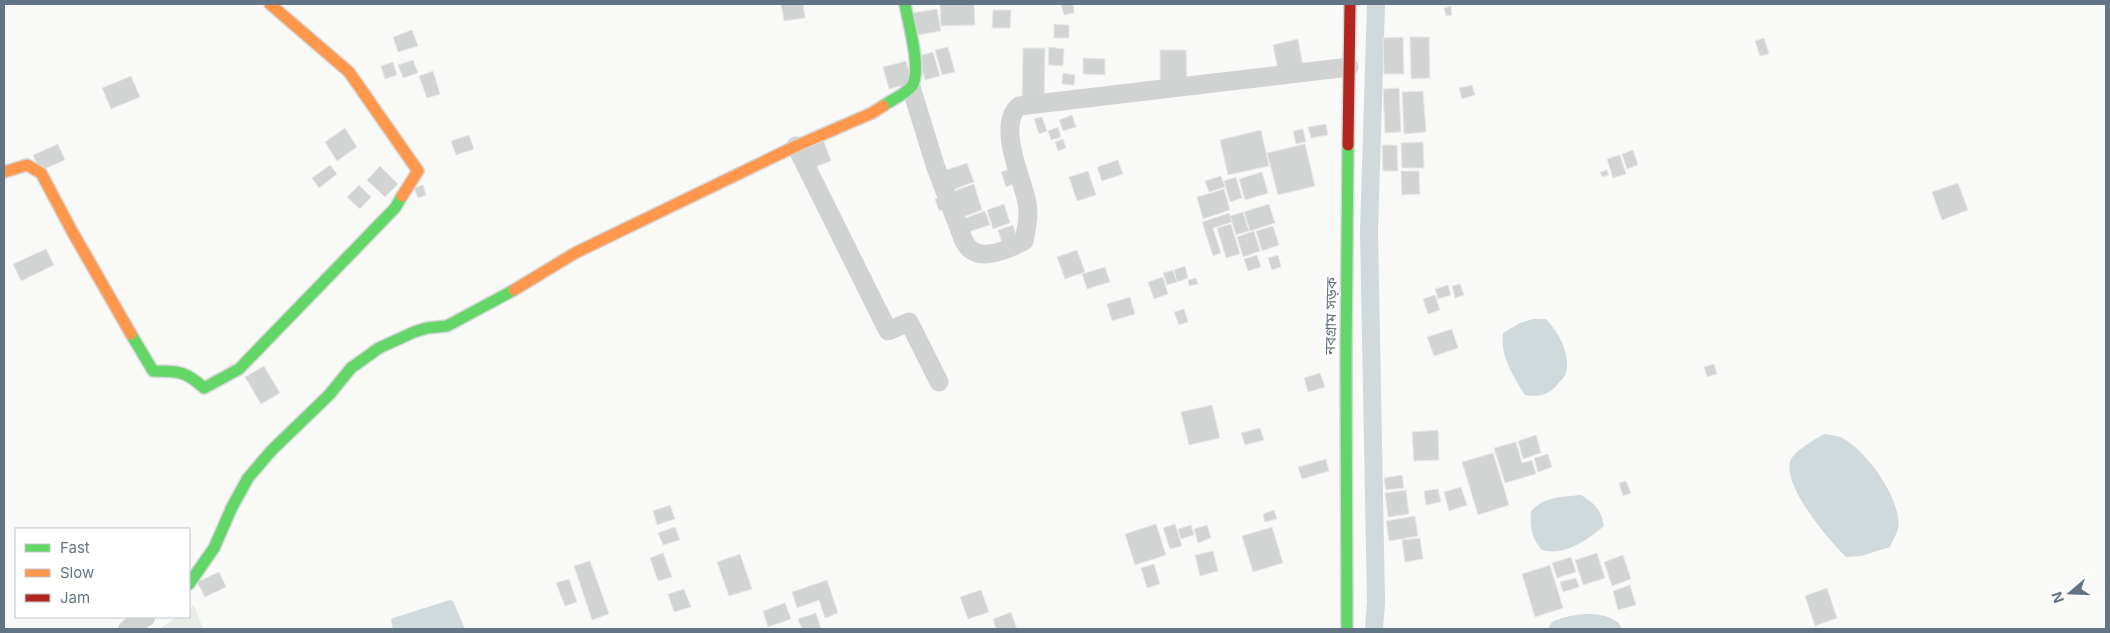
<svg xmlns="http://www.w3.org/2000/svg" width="2110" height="633" font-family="Inter,'Noto Sans Bengali',sans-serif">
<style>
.green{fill:#e8ece6}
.water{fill:#d0d9db}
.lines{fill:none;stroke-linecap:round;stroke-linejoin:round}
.canal{stroke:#d0d9db;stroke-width:18}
.building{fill:#d2d4d4;stroke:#e8e8e8}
.fast-casing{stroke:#d6d7d8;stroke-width:14}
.slow-casing{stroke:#d6d7d8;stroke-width:14}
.jam-casing{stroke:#d6d7d8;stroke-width:14}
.street{stroke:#d1d3d3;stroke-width:19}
.fast{stroke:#63d668;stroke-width:11}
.slow{stroke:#ff974d;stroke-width:11}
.jam{stroke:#b3261e;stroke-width:11}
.labels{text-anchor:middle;stroke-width:5;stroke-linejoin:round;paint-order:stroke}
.street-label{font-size:15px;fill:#637584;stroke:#fff}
</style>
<rect width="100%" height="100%" fill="#f9f9f8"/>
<path class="green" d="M194,605L203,629H159L177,617H189V609Z"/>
<g class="water">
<path d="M1533,319H1546C1558,332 1571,353 1566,373C1565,377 1560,381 1557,385C1548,396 1537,397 1525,395C1513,376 1500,356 1503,333L1520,323Z"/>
<path d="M1824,434C1829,435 1835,435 1840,437C1865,448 1903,500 1898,529C1897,534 1892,541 1890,547L1861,556L1846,557C1830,541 1775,479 1793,456C1801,447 1814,440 1824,434Z"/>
<path d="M1581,495C1596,505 1600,508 1604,526C1587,540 1566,556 1542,550C1531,538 1530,527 1531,511C1546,496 1561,497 1581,495Z"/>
<path d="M450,600L453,601L465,629H393L391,620L393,618Z"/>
</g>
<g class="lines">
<g class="canal">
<path d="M1374,629L1376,602L1369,231L1376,4"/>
<path d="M1558,629C1574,623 1598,619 1612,629"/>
</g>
</g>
<g class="building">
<path d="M781,4H803L805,18L784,21Z"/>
<path d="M940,4H974L975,25L941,26Z"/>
<path d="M1061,4H1073L1074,13L1064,15Z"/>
<path d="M1451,6L1452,15L1446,16L1444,8Z"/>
<path d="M937,9L941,31L917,35L912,13Z"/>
<path d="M993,10H1011L1010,28H992Z"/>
<path d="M1054,24L1069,25V38H1054Z"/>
<path d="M412,30L418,46L398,52L393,37Z"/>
<path d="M1403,37L1404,74H1384L1383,38Z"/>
<path d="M1410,37H1429L1430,78L1411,79Z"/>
<path d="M1764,38L1769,54L1760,56L1755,41Z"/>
<path d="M1298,39L1303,66L1278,71L1273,45Z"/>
<path d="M948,47L955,72L942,75L935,50Z"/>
<path d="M1049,47L1064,49L1063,66L1048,65Z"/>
<path d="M1023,48H1045L1044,102L1022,101Z"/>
<path d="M1160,50H1186L1187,82H1160Z"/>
<path d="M933,52L940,76L925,80L918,56Z"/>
<path d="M1083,58L1105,59V75L1083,74Z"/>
<path d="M413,60L418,73L403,78L398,65Z"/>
<path d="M906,61L912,83L889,89L883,67Z"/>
<path d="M393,62L397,75L385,79L381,66Z"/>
<path d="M433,71L440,94L427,98L419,76Z"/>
<path d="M1063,73L1075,75L1074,85L1062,84Z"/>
<path d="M131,76L140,97L111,109L102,88Z"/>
<path d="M1472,85L1475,95L1462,99L1459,88Z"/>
<path d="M1399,88L1401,132L1385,133L1383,89Z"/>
<path d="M1423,91L1426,132L1404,134L1402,92Z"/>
<path d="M1072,115L1076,127L1063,131L1059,120Z"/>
<path d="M1042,117L1047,131L1039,134L1034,119Z"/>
<path d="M1326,124L1328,135L1311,138L1308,127Z"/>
<path d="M1058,127L1061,137L1051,140L1048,131Z"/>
<path d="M345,128L357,147L337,161L325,142Z"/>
<path d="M1303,129L1306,142L1296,144L1293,131Z"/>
<path d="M1261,130L1269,166L1228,175L1220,140Z"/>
<path d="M469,135L474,149L456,155L451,141Z"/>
<path d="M823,139L831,161L812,168L803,146Z"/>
<path d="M1063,139L1066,148L1058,151L1055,142Z"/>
<path d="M1423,142L1424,168H1402L1401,143Z"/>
<path d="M58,144L65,160L40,171L33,155Z"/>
<path d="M1305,144L1315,186L1278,195L1267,153Z"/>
<path d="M1382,145H1397L1398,171H1383Z"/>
<path d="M1633,150L1638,165L1627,169L1622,154Z"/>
<path d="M1620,155L1626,174L1613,178L1607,159Z"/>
<path d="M1118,160L1123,174L1102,181L1097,167Z"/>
<path d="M967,163L974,182L952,190L946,170Z"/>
<path d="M330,165L337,174L319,188L312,178Z"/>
<path d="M380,166L398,184L385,197L367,180Z"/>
<path d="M1009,169L1014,184L1006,187L1001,172Z"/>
<path d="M1607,170L1609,175L1602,177L1600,172Z"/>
<path d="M1088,171L1096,195L1077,201L1069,177Z"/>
<path d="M1401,171H1419L1420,194L1402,195Z"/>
<path d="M1262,172L1268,193L1245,200L1239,179Z"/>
<path d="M1221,176L1225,187L1209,192L1205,181Z"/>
<path d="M1236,177L1242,198L1230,202L1224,181Z"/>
<path d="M1958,183L1968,210L1942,220L1932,192Z"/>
<path d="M974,184L982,210L963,217L954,191Z"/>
<path d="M359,185L371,197L360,209L347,197Z"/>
<path d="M423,185L426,195L418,198L414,188Z"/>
<path d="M1224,189L1230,210L1203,219L1197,197Z"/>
<path d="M945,196L948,207L939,211L935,199Z"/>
<path d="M1004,204L1010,223L993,229L987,210Z"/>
<path d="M1269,204L1275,223L1250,231L1244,212Z"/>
<path d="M985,211L990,225L968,232L963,219Z"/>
<path d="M1243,212L1249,231L1236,235L1230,216Z"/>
<path d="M1229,213L1232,222L1213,228L1221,253L1213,256L1202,222Z"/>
<path d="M1231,224L1240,254L1226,258L1217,228Z"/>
<path d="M1013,225L1017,238L1002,243L998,230Z"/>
<path d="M1273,226L1279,245L1262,251L1256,231Z"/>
<path d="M1254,231L1260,251L1243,257L1237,237Z"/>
<path d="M46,249L54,265L21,281L13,264Z"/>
<path d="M1077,250L1085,272L1065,279L1057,257Z"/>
<path d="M1257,255L1261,267L1248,271L1244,259Z"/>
<path d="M1278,255L1281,267L1272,270L1268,258Z"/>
<path d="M1185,266L1188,278L1177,282L1174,270Z"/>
<path d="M1105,267L1110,282L1087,289L1082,274Z"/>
<path d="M1173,270L1177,282L1167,285L1163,273Z"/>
<path d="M1163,277L1168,294L1154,299L1148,282Z"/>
<path d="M1196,278L1198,284L1189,286L1188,280Z"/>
<path d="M1460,284L1464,295L1455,298L1452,286Z"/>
<path d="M1448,285L1451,295L1438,299L1435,289Z"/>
<path d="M1435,295L1440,310L1428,314L1423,299Z"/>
<path d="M1130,297L1135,314L1112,321L1107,304Z"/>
<path d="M1184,309L1188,322L1179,325L1174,312Z"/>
<path d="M1452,329L1458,348L1434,356L1427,337Z"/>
<path d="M1714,364L1717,374L1707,377L1704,367Z"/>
<path d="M264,366L280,393L261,404L245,377Z"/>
<path d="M1320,373L1325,387L1308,392L1304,378Z"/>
<path d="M1212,405L1220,438L1189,445L1181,412Z"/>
<path d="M1260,428L1264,440L1245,445L1241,433Z"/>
<path d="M1438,430L1439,460L1414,461L1412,432Z"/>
<path d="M1536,435L1541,453L1523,459L1518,441Z"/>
<path d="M1516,442L1522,463L1532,460L1536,474L1505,483L1494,448Z"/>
<path d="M1493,453L1509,505L1478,515L1462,462Z"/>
<path d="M1548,454L1552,467L1538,472L1534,458Z"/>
<path d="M1326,459L1329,471L1302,479L1298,467Z"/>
<path d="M1402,475L1404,488L1386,490L1384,478Z"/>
<path d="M1626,481L1631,493L1623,496L1619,483Z"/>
<path d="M1461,487L1467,505L1449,511L1444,492Z"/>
<path d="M1438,489L1441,502L1426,505L1424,491Z"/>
<path d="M1406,490L1409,514L1388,517L1385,493Z"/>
<path d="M670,505L675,519L657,525L653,511Z"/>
<path d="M1274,510L1277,519L1265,522L1263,514Z"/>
<path d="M1415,516L1418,536L1389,541L1386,521Z"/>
<path d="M1156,524L1166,555L1135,565L1125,534Z"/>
<path d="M1175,524L1182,546L1170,549L1163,528Z"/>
<path d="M1191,525L1194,535L1181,539L1178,529Z"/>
<path d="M1207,525L1211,538L1198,543L1194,529Z"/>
<path d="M675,527L680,540L663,545L658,533Z"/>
<path d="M1272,527L1283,563L1253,572L1242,536Z"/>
<path d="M1420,538L1423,559L1405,562L1402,540Z"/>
<path d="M1213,551L1218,571L1200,576L1195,555Z"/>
<path d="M663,553L672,577L658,581L650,558Z"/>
<path d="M1597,553L1605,578L1583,585L1575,560Z"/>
<path d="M740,554L752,589L729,596L717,562Z"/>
<path d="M1623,555L1631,579L1612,586L1604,562Z"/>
<path d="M1571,557L1576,572L1557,578L1552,563Z"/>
<path d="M590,561L609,614L592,620L574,566Z"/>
<path d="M1154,564L1160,584L1147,588L1141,568Z"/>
<path d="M1550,565L1563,608L1535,617L1522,574Z"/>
<path d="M219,572L226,587L205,597L197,582Z"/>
<path d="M1576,578L1579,587L1563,592L1560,582Z"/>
<path d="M569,579L577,602L565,606L556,583Z"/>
<path d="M827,580L838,613L825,618L819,600L797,608L792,592Z"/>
<path d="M1630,585L1636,605L1618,610L1613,591Z"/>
<path d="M1827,588L1837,618L1815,626L1805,596Z"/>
<path d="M684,589L691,607L674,612L668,594Z"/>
<path d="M981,590L989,612L968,619L960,597Z"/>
<path d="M785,603L791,619L768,627L763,611Z"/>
<path d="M1011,612L1017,629H996L993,619Z"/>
<path d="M816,613L821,629H802L798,619Z"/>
</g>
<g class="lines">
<g class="fast-casing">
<g id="fast">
<path d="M883,106C891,100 906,94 912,86C922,70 908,22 905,4"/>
<path d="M131,334L153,371C177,371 186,371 204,388L239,369L395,208L402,196"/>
<path d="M189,584L214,548L232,507L248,478L271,451L329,395L351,368L379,348L414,332L427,328L447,326L514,290"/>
<path d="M1347,629L1346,359L1348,145"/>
</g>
</g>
<g class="slow-casing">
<g id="slow">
<path d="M270,4L349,72L418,171L402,196"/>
<path d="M4,172L27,165L41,173L73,233L131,334"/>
<path d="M514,290L575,253L796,146L872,113L883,106"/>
</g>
</g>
<g class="jam-casing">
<path id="jam" d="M1348,145L1350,4"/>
</g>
<g class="street">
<path d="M911,87L935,165L963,239C965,242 967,247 970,249C984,261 1011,248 1024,241C1027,227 1030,212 1026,198C1021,177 997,124 1019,106L1349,67"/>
<path d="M796,146L888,331L909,322L939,382"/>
<path d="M128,629L146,617"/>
</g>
<use href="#fast" class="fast"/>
<use href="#slow" class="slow"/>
<use href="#jam" class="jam"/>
</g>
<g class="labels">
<g class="street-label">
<text transform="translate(1331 316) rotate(-89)" y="5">নবগ্রাম সড়ক</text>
</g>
</g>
<rect width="2110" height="633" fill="none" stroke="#637584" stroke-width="10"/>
<rect x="15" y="528" width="175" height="90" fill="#ffffff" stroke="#c1c8ce"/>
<rect x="25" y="544" width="25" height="8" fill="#63d668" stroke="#c1c8ce"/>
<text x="60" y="553" font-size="15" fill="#637584">Fast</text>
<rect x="25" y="569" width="25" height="8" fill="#ff974d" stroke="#c1c8ce"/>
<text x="60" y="578" font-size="15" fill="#637584">Slow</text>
<rect x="25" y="594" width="25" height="8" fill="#b3261e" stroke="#c1c8ce"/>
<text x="60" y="603" font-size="15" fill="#637584">Jam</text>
<g transform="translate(2070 593) rotate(251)" stroke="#ffffff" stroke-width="4" paint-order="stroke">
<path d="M0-4L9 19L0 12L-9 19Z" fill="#637584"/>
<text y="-8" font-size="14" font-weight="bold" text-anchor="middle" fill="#637584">N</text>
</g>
</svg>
